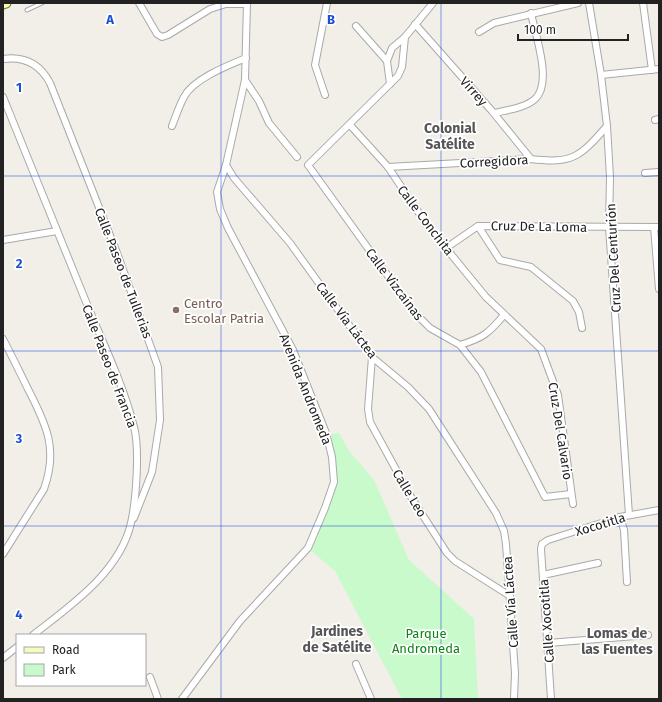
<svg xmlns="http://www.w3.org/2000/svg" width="662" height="702" font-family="'Fira Sans',sans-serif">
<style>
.park{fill:#c8facc}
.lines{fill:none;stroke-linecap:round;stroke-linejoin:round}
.service-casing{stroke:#a9a9a9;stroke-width:5}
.minor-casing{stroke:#a9a9a9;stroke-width:8}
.secondary-casing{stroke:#707d05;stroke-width:11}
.service{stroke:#fff;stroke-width:3}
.minor{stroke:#fff;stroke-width:6}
.secondary{stroke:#f7fabf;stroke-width:9}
.grid{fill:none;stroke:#1d4ed8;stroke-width:1;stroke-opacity:0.55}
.education-dot{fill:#8d6e63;stroke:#fff;stroke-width:1.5}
.labels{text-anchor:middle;stroke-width:3.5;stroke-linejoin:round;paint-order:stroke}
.street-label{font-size:13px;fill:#222;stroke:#fff}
.education-label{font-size:13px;fill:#785e54;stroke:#fff;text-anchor:start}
.park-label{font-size:13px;fill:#0c8416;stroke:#fff}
.neighbourhood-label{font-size:14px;font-weight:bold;fill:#555;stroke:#fff}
.grid-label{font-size:13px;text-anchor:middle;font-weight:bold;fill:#1d4ed8;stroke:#fff;stroke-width:3.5;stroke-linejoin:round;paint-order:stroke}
</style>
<rect width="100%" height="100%" fill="#f2efe9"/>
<path class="park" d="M339,433L349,451L374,480L409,560L474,619L478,699H402L335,571L309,549L336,484V461L331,434Z"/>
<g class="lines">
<g class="service-casing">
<path id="service" d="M27,10L42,3"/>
</g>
<g class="minor-casing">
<g id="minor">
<path d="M139,3L157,34L162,37L168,35L210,9L226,4H247"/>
<path d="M589,3L601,75L607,126L610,177L609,227L629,515"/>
<path d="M643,3L652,70"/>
<path d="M415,24L492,111L531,159"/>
<path d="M356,26L387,61"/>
<path d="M479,32L494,23L578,3"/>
<path d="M405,37L402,67L398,76L308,165L414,312L430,328L460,345L481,372L545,497L571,494"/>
<path d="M3,59C24,56 40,64 50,83L117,253L158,367L160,420L152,472L134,518"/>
<path d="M601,75L659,69"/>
<path d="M245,80L259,101L269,123L297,157"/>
<path d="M390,84L387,61L392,48L405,37L433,3"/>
<path d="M325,95L315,65L327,3"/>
<path d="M3,97C30,164 57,230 84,297C101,339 123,383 134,427C140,449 136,501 131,523C120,572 70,606 33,635"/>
<path d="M495,113C507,110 525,108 535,99C553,83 535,34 531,13"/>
<path d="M655,120L659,119"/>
<path d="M350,125L388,167L427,225L486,297L541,349L558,395L573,504"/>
<path d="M172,126C176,116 179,106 184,97C193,79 229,65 246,58"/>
<path d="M226,165L234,178L290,243L372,357L408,387L429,409L496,513L504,531L506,544L515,673L514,699"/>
<path d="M388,167L531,159C573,164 580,157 607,126"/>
<path d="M645,173L659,172"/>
<path d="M478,226L500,260L531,267L573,301L579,312L582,328"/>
<path d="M654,227L659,289"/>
<path d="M3,240L57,231"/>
<path d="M446,248L478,226L659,227"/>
<path d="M3,339C12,356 20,373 29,391C47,426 58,450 44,489L3,554"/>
<path d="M460,345C483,338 489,333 504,315"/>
<path d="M372,357L368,409L370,422L411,497L447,553L455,561L510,596"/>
<path d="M620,517L624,530L627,582"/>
<path d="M543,575L598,563"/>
<path d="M548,643L648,635"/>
<path d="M3,658L17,647"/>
<path d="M356,664L371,699"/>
<path d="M150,677L158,699"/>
<path d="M182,699L240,621L308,548L325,508L334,482L332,457L326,433L293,350L228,228L220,209L217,192L226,165L245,80L247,3"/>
<path d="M551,699L541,549L542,544L548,540L620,517L659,510"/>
</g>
</g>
<g class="secondary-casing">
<path id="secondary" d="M3,4L6,3"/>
</g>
<use href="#service" class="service"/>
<use href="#minor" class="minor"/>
<use href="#secondary" class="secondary"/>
</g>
<path class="grid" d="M221,3V699M441,3V699M3,176H659M3,351H659M3,526H659"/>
<circle class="education-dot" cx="176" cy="310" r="4"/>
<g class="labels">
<g class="street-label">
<text transform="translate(474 91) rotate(48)" y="5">Virrey</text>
<text transform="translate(494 161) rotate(-3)" y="5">Corregidora</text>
<text transform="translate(426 220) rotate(53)" y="5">Calle Conchita</text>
<text transform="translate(539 226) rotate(1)" y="5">Cruz De La Loma</text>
<text transform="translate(613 258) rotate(-93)" y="5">Cruz Del Centurión</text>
<text transform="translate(124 273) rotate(69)" y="5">Calle Paseo de Tullerias</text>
<text transform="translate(395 284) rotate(53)" y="5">Calle Vizcaínas</text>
<text transform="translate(347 320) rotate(53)" y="5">Calle Vía Láctea</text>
<text transform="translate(110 366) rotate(69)" y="5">Calle Paseo de Francia</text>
<text transform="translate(306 389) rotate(68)" y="5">Avenida Andromeda</text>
<text transform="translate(561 431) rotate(81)" y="5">Cruz Del Calvario</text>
<text transform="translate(410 493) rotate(59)" y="5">Calle Leo</text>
<text transform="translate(600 524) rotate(-17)" y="5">Xocotitla</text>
<text transform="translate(510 602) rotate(-94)" y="5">Calle Vía Láctea</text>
<text transform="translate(546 621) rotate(-94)" y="5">Calle Xocotitla</text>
</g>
<g class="education-label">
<text x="184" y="308">Centro<tspan x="184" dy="15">Escolar Patria</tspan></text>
</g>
<g class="park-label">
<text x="426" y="638">Parque<tspan x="426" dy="15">Andromeda</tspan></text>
</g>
<g class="neighbourhood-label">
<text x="450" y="133">Colonial<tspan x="450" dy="16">Satélite</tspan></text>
<text x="337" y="636">Jardines<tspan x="337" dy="16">de Satélite</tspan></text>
<text x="617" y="638">Lomas de<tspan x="617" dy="16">las Fuentes</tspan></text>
</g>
</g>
<g class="grid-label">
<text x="110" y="24">A</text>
<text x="331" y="24">B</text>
<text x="19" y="92">1</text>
<text x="19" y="268">2</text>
<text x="19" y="443">3</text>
<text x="19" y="619">4</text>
</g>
<rect width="662" height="702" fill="none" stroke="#222222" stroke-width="8"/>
<rect x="16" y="634" width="130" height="52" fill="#ffffff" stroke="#a7a7a7"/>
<rect x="24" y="647" width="20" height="6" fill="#f7fabf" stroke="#a7a7a7"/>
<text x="52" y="654" font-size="12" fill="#222222">Road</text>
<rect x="24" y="664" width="20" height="12" fill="#c8facc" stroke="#a7a7a7"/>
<text x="52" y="674" font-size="12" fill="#222222">Park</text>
<path d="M518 34v6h110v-6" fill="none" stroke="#222222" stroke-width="2"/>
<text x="524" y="34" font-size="12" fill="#222222" stroke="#ffffff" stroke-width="3" paint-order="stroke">100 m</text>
</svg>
